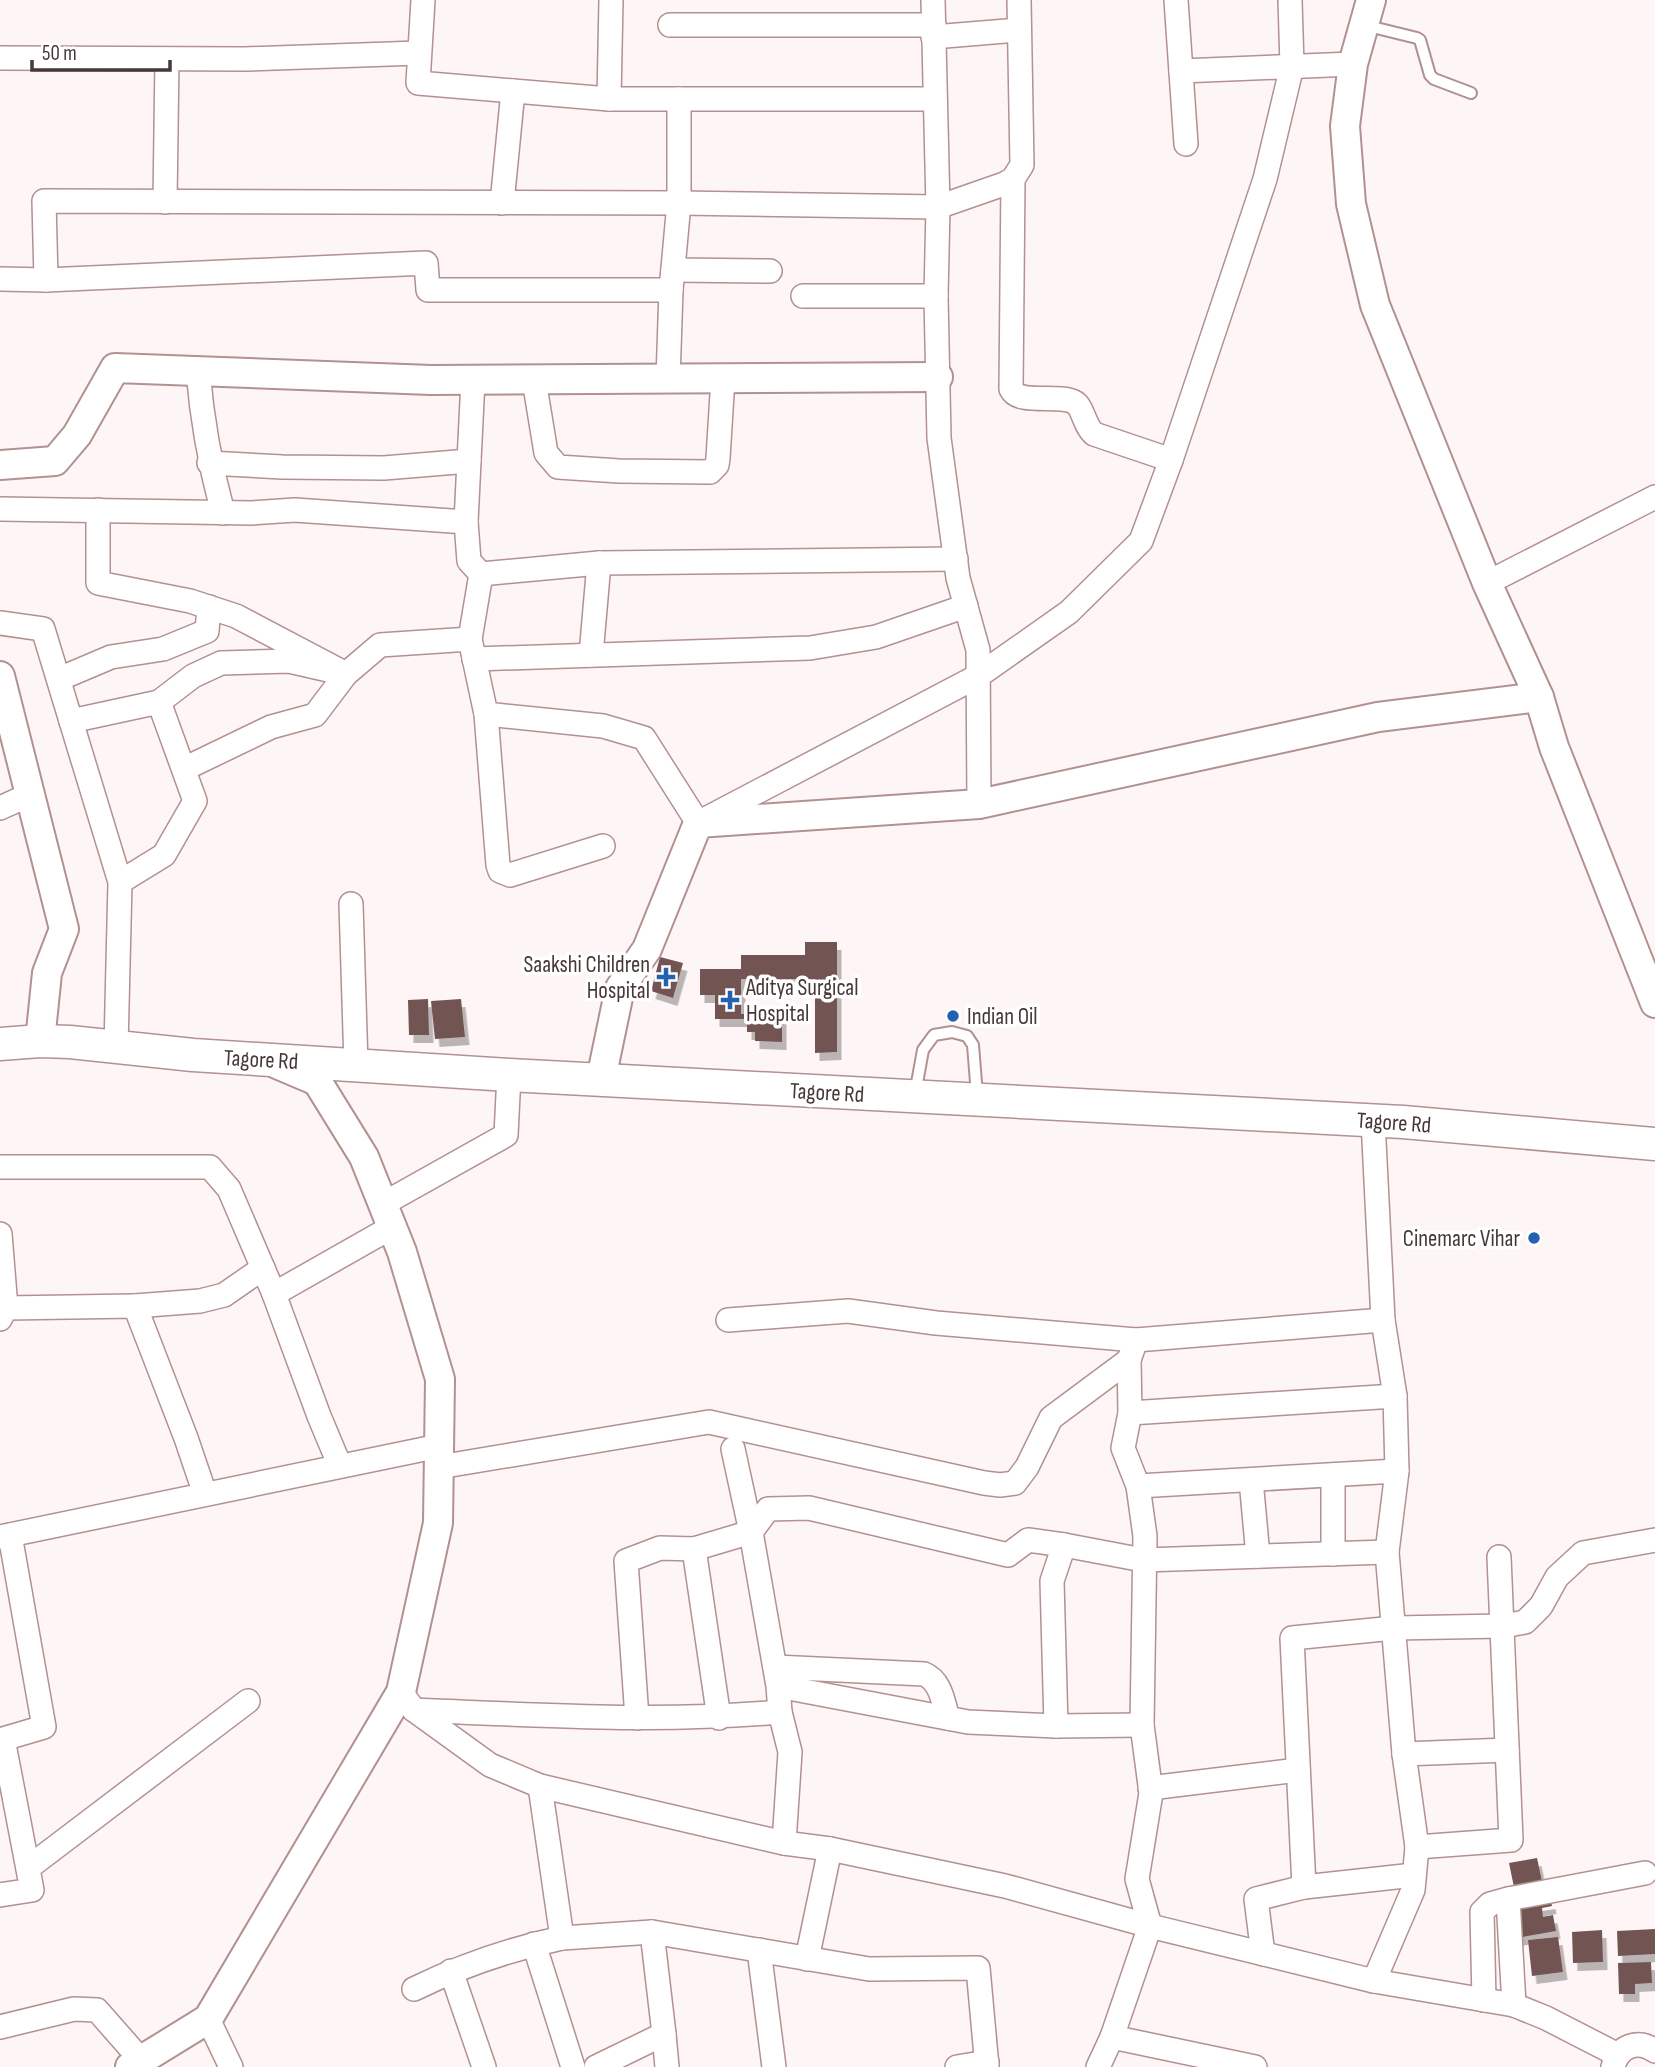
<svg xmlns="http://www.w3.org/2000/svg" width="1655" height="2067" font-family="'Sofia Sans Condensed',sans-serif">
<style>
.building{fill:#725453;filter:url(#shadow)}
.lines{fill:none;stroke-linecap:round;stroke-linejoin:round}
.service-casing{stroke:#b29190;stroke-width:14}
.minor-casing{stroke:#b29190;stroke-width:26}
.tertiary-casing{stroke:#b29190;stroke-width:32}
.secondary-casing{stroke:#b29190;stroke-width:35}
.service{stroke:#fff;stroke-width:10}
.minor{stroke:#fff;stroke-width:23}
.tertiary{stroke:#fff;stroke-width:28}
.secondary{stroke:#fff;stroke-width:32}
.poi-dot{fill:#2361b3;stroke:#fff;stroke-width:2.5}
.labels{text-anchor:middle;stroke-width:7;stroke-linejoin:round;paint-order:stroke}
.poi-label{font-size:23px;fill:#463837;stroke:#fff;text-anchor:end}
.street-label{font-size:23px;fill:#463837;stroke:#fff}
</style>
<defs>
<filter id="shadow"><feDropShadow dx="4.5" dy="8" stdDeviation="0" flood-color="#0004"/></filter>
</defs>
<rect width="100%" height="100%" fill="#fef6f6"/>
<g class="building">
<path d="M805,942H837V1052L815,1053V979H741V1014H782V1042L755,1041V1032H747V1019H715V995H700V969H741V955H805Z"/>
<path d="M660,957L683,963L673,998L651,991Z"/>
<path d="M428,999L429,1035H409L408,1000Z"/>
<path d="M461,999L465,1037L435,1039L431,1001Z"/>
<path d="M1537,1858L1543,1886L1515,1892L1509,1863Z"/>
<path d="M1551,1901L1552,1906L1542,1908L1543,1917L1553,1915L1556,1931L1517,1938L1512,1907Z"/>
<path d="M1655,1929V1954L1618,1956L1617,1931Z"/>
<path d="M1602,1930L1603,1962L1573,1963L1572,1932Z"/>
<path d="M1558,1937L1563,1972L1532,1976L1528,1940Z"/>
<path d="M1651,1962L1652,1983L1635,1984V1994H1619L1618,1963Z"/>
</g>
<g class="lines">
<g class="service-casing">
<g id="service">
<path d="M1364,25L1417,38L1420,40L1430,75L1434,79L1471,93"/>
<path d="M915,1094L923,1050L934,1035L952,1032L967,1036L973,1045L977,1095"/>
</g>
</g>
<g class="minor-casing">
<g id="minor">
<path d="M423,0L418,83L609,99"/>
<path d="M611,0L609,99H679V203L671,290L668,379"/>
<path d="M933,0L938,207L936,296L939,438L958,578L978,650L979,804"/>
<path d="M1176,0L1186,144"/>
<path d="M670,25H934"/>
<path d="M933,37L1019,30"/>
<path d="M0,58L245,59L418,53"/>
<path d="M1181,71L1353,64"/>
<path d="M679,99H934"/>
<path d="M1013,179L1011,389C1018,405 1058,394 1074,402C1083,406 1084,426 1094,434L1171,460"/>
<path d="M165,202L167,59"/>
<path d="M502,203L513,91"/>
<path d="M673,270L770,271"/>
<path d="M0,279L46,280L426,263L428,290H671"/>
<path d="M46,280L44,201L679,203L938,207L1004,184L1013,179L1022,165L1019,0"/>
<path d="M803,296H936"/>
<path d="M198,371C202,420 210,465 223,513"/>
<path d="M534,380L546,453L558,467L619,471L710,472L717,465L718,458L723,378"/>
<path d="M209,463L282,467L384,468L469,461"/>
<path d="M0,509L251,513L295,510L466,522L469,561L481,574L599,563L956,559"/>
<path d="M98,510V583L190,601L236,616L346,674L315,715L271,727L184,769"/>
<path d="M466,522L473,380"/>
<path d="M1487,583L1655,497"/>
<path d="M0,623L43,629L120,882L116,1047"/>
<path d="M470,639L486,714L603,726L644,738L698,823L978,676L1069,612L1141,541L1171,460L1265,179L1292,66L1290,0"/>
<path d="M591,655L599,563"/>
<path d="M474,659L810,648L876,637L966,606"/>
<path d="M59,679L111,657L163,649L207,631L209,607"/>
<path d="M159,702L193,676L221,663L289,661L346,674L380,645L470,639L481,574"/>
<path d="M486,714L498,865L500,871L510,875L603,846"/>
<path d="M71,721L159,702L195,801L164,855L120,882"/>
<path d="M0,808L31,794"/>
<path d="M351,904L356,1065"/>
<path d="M1373,1121L1383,1320L1395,1396L1397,1471L1387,1552L1404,1754L1417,1847L1413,1890L1374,1981"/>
<path d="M0,1167H210L229,1189L274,1294L319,1416L340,1466"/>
<path d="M383,1204L506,1135L509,1075"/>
<path d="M0,1234L6,1308"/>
<path d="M274,1294L392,1227"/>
<path d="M135,1306L200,1301L224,1295L263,1268"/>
<path d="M0,1319L6,1308L135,1306L186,1438L205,1494"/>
<path d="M728,1320L848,1311L936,1323L1136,1340L1383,1320"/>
<path d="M1130,1413L1395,1396"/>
<path d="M439,1467L709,1422L984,1483L1000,1485L1015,1483L1027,1467L1051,1418L1129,1360"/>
<path d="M1251,1480L1258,1556"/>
<path d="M1138,1486L1397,1471"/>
<path d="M0,1537L439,1446"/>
<path d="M1064,1545L1143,1560L1387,1552"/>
<path d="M694,1549L719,1718"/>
<path d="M1333,1554V1475"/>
<path d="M775,1667L924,1674C941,1681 943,1702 948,1718"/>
<path d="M778,1686L968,1722L1056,1726L1052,1581L1064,1545L1028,1540L1008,1555L809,1508L768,1509L751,1532L778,1686L780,1712L790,1752L784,1843"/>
<path d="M401,1692L414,1710L490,1765L540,1786L784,1843L830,1849L1005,1886L1150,1926L1374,1981L1514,2005L1546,2018L1618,2055"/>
<path d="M414,1710C536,1715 658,1723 780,1712"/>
<path d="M637,1718L626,1561L660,1548L694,1549L751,1532L733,1449"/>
<path d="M1056,1726L1142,1725"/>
<path d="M1404,1754L1507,1750"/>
<path d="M1150,1788L1298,1770"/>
<path d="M1417,1847L1511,1840L1499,1557"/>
<path d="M28,1868L248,1701"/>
<path d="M1304,1887L1414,1875"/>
<path d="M0,1895L32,1890L3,1739L44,1727L10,1535"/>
<path d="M562,1938L652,1932L869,1969L978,1968L987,2067"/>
<path d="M534,1944L573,2067"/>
<path d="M759,1950L774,2067"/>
<path d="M1263,1954L1256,1899L1304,1887L1292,1638L1394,1628L1503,1626L1525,1622L1541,1606L1557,1577L1583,1553L1655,1540"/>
<path d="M807,1959L830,1849"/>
<path d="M451,1971L484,2067"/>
<path d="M414,1989C461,1966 510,1949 562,1938L540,1786"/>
<path d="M1484,2000L1482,1912L1490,1904L1508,1899"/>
<path d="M1514,2005L1508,1899L1645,1873"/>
<path d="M208,2019L231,2067"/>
<path d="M0,2027L74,2009L97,2010L141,2060"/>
<path d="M664,2034L667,2067"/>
<path d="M1112,2037L1255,2067"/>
<path d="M596,2067L664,2034L652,1932"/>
<path d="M957,2067L987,2062"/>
<path d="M1098,2067L1112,2037L1150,1926L1137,1879L1151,1793L1142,1725L1145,1536L1138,1486L1123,1448L1130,1413L1129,1360L1136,1340"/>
<path d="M1613,2067C1618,2047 1637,2038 1655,2051"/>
</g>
</g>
<g class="tertiary-casing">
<g id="tertiary">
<path d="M1371,0L1353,64L1345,126L1351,204L1375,305L1487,583L1539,697L1554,747L1655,1003"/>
<path d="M0,465L55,461L77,435L115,368L431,380L938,377"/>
<path d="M0,676L64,929L47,973L40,1041"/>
<path d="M601,1079L620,988L647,949L698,823L979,804L1378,717L1539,697"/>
<path d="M130,2067L208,2019L401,1692L438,1523L440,1379L402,1252L364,1157L317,1081L277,1064"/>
</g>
</g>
<g class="secondary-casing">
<path id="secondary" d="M0,1044L40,1041L70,1042L193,1055L509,1075L1403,1122L1655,1144"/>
</g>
<use href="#service" class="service"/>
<use href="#minor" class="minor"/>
<use href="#tertiary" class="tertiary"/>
<use href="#secondary" class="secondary"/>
</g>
<g class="poi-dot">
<path d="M662.5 966.5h7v7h7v7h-7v7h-7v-7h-7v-7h7z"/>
<path d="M726.5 989.5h7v7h7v7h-7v7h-7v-7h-7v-7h7z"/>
<circle cx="953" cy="1016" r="7"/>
<circle cx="1534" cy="1238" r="7"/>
</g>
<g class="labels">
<g class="poi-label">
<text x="650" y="972">Saakshi Children<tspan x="650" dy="26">Hospital</tspan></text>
<text x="746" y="995" text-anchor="start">Aditya Surgical<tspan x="746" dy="26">Hospital</tspan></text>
<text x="967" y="1024" text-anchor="start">Indian Oil</text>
<text x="1520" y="1246">Cinemarc Vihar</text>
</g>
<g class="street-label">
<text transform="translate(261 1059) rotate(3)" y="8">Tagore Rd</text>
<text transform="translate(827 1092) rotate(3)" y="8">Tagore Rd</text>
<text transform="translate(1394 1122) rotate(4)" y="8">Tagore Rd</text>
</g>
</g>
<path d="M32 60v10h138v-10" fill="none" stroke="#463837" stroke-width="3.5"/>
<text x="42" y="60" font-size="21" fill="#463837" stroke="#ffffff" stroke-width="5" paint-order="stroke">50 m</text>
</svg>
